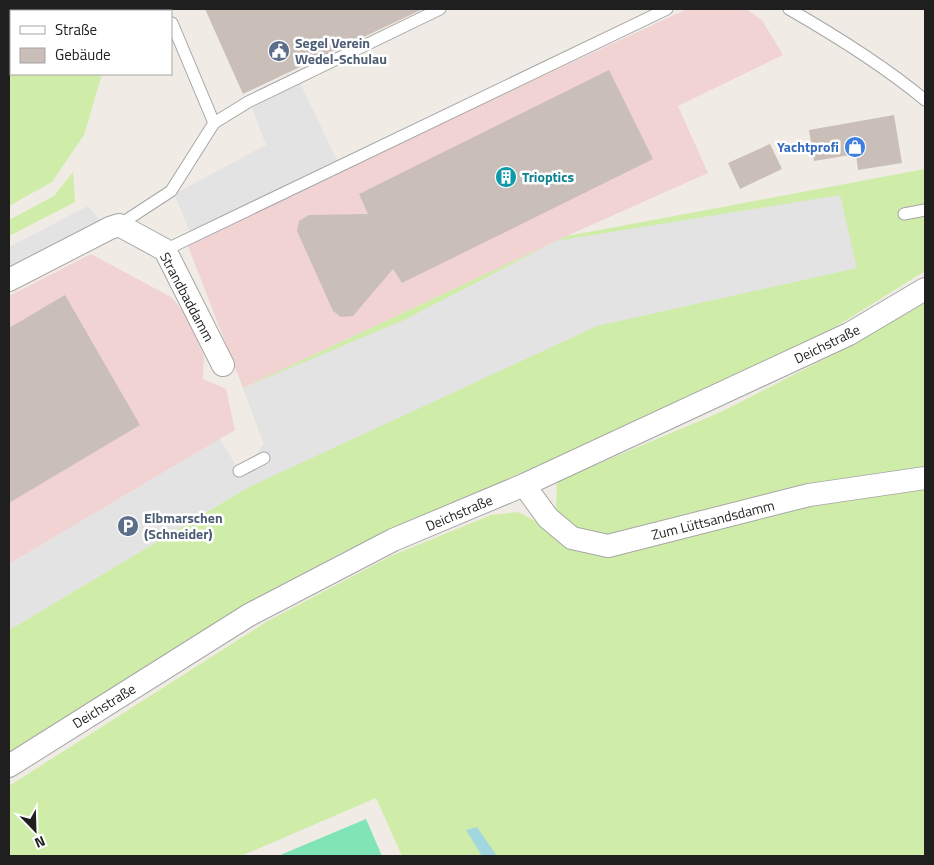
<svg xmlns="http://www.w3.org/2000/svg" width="934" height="865" font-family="'Titillium Web',sans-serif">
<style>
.commercial{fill:#f2d3d4}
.grass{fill:#cfeda8}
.pitch{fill:#7fe4b6}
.parking{fill:#e3e3e3}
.water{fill:#a3d7e0}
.building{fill:#c9beb8}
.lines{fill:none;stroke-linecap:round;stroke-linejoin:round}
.lane-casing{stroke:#a6a6a6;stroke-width:13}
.street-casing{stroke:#a6a6a6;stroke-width:24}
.lane{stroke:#fff;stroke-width:11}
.street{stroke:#fff;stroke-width:22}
.labels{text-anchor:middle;stroke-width:5;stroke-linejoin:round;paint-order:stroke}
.service-label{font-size:14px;font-weight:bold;fill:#4e5e75;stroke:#fff;text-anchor:start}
.shop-label{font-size:14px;font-weight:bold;fill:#366cbe;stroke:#fff;text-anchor:end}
.culture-label{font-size:14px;font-weight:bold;fill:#0d838f;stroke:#fff;text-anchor:start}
.street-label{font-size:14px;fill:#1f1f1f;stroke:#fff}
</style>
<rect width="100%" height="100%" fill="#f0ece5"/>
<g class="commercial">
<path d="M687,9H746L762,20L783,55L678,106L708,173L567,236L243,388L186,241Z"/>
<path d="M91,254L171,297L186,315L204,356L203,379L226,389L235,430L9,564V296Z"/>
</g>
<g class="grass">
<path d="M11,40V74H102L84,135L52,182L9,206V41Z"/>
<path d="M925,169V271L816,339L740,378L512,477L345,551L228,615L9,752V630L247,488L241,475L264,444L243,388L567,236Z"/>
<path d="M73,172L75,202L9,236V220L54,196Z"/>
<path d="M925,303V472L615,541L574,531L556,510L557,481L721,412L840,351Z"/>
<path d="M925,481V856H402L376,798L241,856H9V786L266,622L391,556L491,515L518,512L545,526L566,542L711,525Z"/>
</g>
<path class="pitch" d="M366,819L382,856H278Z"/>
<g class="parking">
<path d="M300,83L337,160L190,232L174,194L266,145L252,108Z"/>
<path d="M840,195L857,268L597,326L247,488L9,630V564L220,439L241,474L264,444L243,388L404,320L556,241Z"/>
<path d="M88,206L100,220L9,268V247Z"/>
</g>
<path class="water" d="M477,827L497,856H482L466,830Z"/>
<g class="building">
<path d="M205,9H423L243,94Z"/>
<path d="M609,70L653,159L402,283L393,269L353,316L341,317L333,311L297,231L299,221L309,215L368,214L359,194Z"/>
<path d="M894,115L902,163L858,170L856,154L814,161L809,130Z"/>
<path d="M770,144L782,169L740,189L728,163Z"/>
<path d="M65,295L140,425L9,503V328Z"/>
</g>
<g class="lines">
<g class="lane-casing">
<g id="lane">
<path d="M789,9C836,36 883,65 925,100"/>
<path d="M172,23L214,123"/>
<path d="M904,214L925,210"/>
<path d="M119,225L171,191L214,123L248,102L440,9"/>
<path d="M165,250L667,9"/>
<path d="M239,471L264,458"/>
</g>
</g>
<g class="street-casing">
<g id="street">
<path d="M9,280L110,228L119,225L165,250L223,365"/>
<path d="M524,485L548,518L572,538L608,546L809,495L925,478"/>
<path d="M9,766L249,615L393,540L524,485L849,334L925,289"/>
</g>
</g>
<use href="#lane" class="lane"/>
<use href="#street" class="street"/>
</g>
<defs>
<g id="civic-disc" transform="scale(1.125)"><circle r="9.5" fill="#5c6f8a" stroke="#fff"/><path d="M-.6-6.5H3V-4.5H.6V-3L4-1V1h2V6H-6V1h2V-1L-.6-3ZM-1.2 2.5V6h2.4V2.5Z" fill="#fff"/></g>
<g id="shop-disc" transform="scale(1.125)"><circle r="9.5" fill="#3f7fe0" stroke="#fff"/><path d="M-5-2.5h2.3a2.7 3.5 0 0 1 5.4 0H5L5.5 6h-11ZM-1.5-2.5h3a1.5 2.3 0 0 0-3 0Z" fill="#fff"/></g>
<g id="building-disc" transform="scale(1.125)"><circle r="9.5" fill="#0f9aa8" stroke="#fff"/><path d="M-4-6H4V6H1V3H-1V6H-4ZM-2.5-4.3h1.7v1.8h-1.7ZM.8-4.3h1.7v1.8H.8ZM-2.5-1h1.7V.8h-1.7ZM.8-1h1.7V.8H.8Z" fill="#fff"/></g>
<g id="parking-disc" transform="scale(1.125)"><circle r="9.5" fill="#5c6f8a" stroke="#fff"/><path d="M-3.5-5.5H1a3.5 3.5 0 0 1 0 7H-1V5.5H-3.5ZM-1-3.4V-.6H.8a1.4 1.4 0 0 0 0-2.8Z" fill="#fff"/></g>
</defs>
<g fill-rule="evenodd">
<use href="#civic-disc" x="279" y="51"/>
<use href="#shop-disc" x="855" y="147"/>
<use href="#building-disc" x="506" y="177"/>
<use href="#parking-disc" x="128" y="526"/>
</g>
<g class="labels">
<g class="service-label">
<text x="295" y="48">Segel Verein<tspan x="295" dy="16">Wedel-Schulau</tspan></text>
<text x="144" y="523">Elbmarschen<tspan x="144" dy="16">(Schneider)</tspan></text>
</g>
<g class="shop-label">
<text x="839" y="152">Yachtprofi</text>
</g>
<g class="culture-label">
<text x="522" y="182">Trioptics</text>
</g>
<g class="street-label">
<text transform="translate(187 297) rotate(62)" y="5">Strandbaddamm</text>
<text transform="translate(827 344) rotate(-26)" y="5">Deichstraße</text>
<text transform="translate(459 513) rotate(-23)" y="5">Deichstraße</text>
<text transform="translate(713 520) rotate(-14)" y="5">Zum Lüttsandsdamm</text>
<text transform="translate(104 706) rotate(-32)" y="5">Deichstraße</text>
</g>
</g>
<rect width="934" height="865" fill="none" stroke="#1f1f1f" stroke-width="20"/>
<rect x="10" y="10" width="162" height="65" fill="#ffffff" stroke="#a5a5a5"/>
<rect x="20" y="26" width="25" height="8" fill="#ffffff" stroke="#a5a5a5"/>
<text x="55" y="35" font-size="15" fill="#1f1f1f">Straße</text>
<rect x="20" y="48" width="25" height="15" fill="#c9beb8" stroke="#a5a5a5"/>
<text x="55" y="60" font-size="15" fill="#1f1f1f">Gebäude</text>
<g transform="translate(35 830) rotate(157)" stroke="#ffffff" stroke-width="4" paint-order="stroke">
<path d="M0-4L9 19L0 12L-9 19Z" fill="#1f1f1f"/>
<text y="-8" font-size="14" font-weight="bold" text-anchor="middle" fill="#1f1f1f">N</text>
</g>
</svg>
